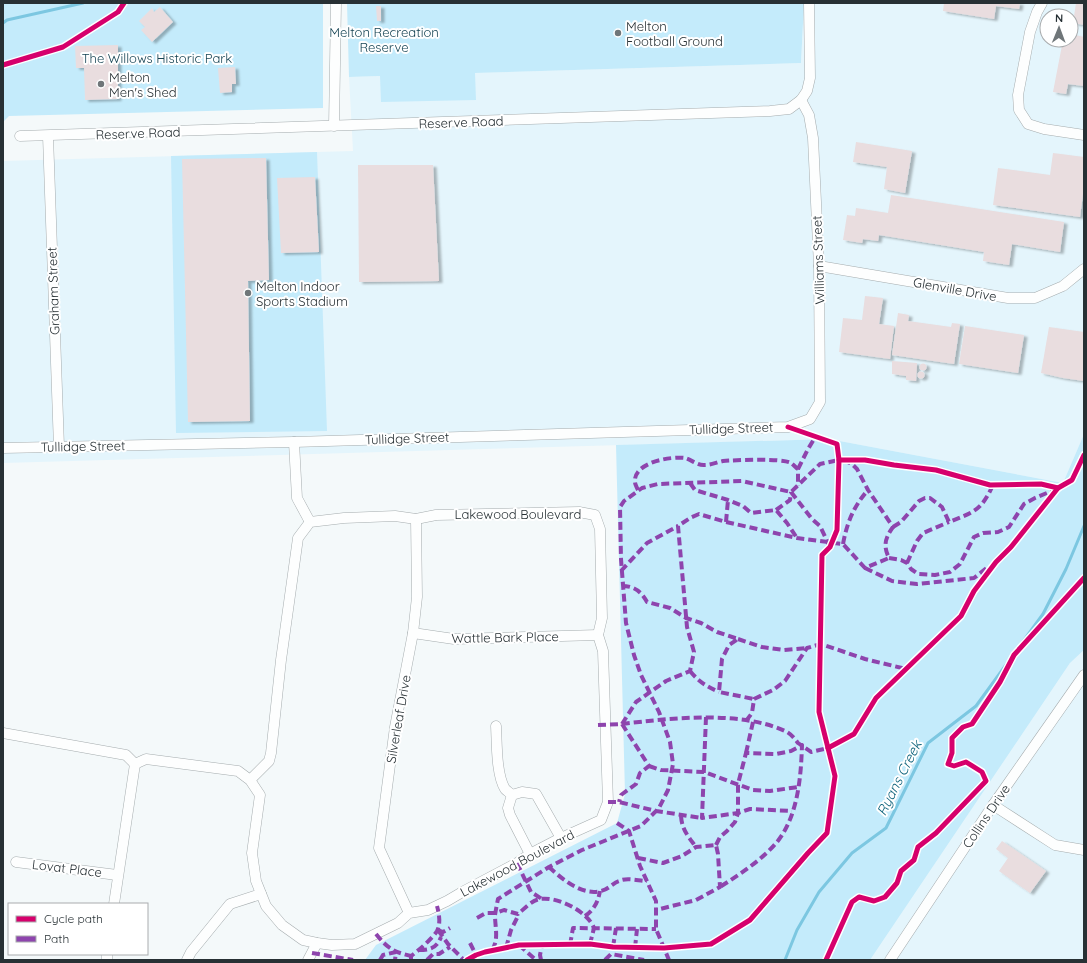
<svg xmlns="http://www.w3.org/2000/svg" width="1087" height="963" font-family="Quicksand,sans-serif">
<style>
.built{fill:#e4f5fc;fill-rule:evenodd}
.green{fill:#c4ebfb}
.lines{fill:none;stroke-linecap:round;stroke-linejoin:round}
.stream{stroke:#7cc7e1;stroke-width:3}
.building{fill:#e9dddf;filter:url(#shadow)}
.minor-casing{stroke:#a5acae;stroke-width:11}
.minor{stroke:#fdfefe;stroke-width:10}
.quiet{stroke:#8e44ad;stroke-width:4;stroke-dasharray:8 4;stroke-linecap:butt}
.cycleway-casing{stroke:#fff;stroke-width:8}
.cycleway{stroke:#d6006c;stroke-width:5}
.poi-dot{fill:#6f7679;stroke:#fff;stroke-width:1.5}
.labels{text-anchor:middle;stroke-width:4;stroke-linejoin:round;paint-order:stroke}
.poi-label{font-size:13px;fill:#273034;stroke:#fff;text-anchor:start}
.park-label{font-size:13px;fill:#154353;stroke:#fff}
.street-label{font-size:13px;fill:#273034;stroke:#fff}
.water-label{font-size:14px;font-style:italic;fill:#0b617a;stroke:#fff}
</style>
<defs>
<filter id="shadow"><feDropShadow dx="3.5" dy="2" stdDeviation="1" flood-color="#0004"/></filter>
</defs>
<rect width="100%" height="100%" fill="#f4f9fa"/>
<g class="built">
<path d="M804,3H1084V434L1063,483L829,439L3,463V161L353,151L349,77L801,63ZM1047,16H1071V40H1047Z"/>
<path d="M1084,650V960H870L1070,663Z"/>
</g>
<g class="green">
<path d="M3,3H323V108L9,116L3,122Z"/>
<path d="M347,3H804L801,63L475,73L476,100L381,102L380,76L349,77Z"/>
<path d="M317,152L327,431L176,433L171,156Z"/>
<path d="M1084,434V650L1070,663L870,960H365L376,945L617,823L625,794L616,445L829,439L1063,483Z"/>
</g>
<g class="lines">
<g class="stream">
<path d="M3,23L7,20L83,3"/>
<path d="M785,960L797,930L819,892L852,853L886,828L928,743L976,706L1043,614L1066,569L1084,526"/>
</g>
</g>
<g class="building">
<path d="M944,3H1020L1019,9L996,6L994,19L943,11Z"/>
<path d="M1076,3H1084V25L1073,23Z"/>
<path d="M376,6H381V21H377Z"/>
<path d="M160,7L173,22L152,42L141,30L145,27L139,21L152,8L154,12Z"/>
<path d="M1071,34L1084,37V86L1068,84L1066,94L1053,92L1063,40H1071Z"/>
<path d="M118,45V99L85,100L84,68H76L75,46Z"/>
<path d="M235,67L236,84H232V92L220,93L218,68Z"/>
<path d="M856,142L912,151L905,193L884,189L887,167L853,162Z"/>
<path d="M1053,153L1084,157V186L1080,217L993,205L998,168L1050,175Z"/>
<path d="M266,158L269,280L248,281L250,421L188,422L182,159Z"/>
<path d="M358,165H433L439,281L359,282Z"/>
<path d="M315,177L319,252L281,253L277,178Z"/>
<path d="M891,195L1064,222L1060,252L1012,244L1009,265L983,261L984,252L879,235L878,241L863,239L862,243L843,240L847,215L855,216L856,208L888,213Z"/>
<path d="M865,296L883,298L879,324L894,326L890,359L839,352L843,318L862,320Z"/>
<path d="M898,313L909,315L908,321L951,327L952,323L960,324L954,364L892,355Z"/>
<path d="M965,326L1024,335L1018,373L959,364Z"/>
<path d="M1049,327L1084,332V381L1063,378L1041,373Z"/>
<path d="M892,361L917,363L916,381L906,380V376L892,374Z"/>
<circle cx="923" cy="367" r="3.5"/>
<circle cx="921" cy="375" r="3.5"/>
<path d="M1002,841L1046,871L1030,893L999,871L1008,858L996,849Z"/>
</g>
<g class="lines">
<g class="minor-casing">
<g id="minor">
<path d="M1042,3L1037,12L1030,32L1018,95L1019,110L1028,124L1044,129L1084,135"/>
<path d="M334,126L336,3"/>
<path d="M20,136L770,111L789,109L801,100L807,91L810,78L809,3"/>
<path d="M48,136L59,447"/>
<path d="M819,266L1008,298H1035L1063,286L1084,269"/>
<path d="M294,442L297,498L310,522"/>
<path d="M3,448L294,442L788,427L810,419L820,402L819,266L813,138L809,115L801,100"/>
<path d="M413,633L454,639L598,635"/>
<path d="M496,726C497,743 496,774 505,789C507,791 510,793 512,795"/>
<path d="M3,733L126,755L135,764L146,759L238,771L250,780L260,795L252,853L256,881L266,906L282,925L303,940L317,943L332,945L355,944L398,923L409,913L428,910L447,901L464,891L517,863L530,854L561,838L601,820L608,802L603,651L598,635L602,618L600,529L595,515L579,512L436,515L416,519L395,516L344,518L310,522L298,538L281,660L271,753L269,761L250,780"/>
<path d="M993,805L1055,845L1084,850"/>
<path d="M530,854L510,815L508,808L512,795L522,792L536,794L561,838"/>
<path d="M16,862L117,875"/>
<path d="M114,904L135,764"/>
<path d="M409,913L379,848L395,727L413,633L417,597L416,519"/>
<path d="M107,960V954"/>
<path d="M187,960L191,952L230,904L261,894"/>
<path d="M308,960L317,943"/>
<path d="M890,960L993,805L1084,675"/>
</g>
</g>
<use href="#minor" class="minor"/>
<g class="quiet">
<path d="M798,469L808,449L816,436"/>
<path d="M690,483L695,490L728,500L743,506L751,513L776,510L787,523L797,538"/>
<path d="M638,490C637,488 635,484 635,482C633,462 672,456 685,458C692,460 698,466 705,465C711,465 717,462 723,461C735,460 782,458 791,463C793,464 796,468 798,469V486"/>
<path d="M791,492L812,519L820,526L830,547L834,543L843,544L865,568L889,558C883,546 885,538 893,527L868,490L857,469L852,464L845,461"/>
<path d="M776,510L790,500L791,492"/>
<path d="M726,522L728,500"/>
<path d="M893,527L901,522L919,501L925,498H930L942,507L949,522C974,512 981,511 993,485"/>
<path d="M843,544C847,522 854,506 868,490"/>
<path d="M889,558L901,560L907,563L911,569L918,574L935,575L950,572L960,564L974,537L983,533L998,532L1009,527L1024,504L1035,498L1054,490"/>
<path d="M907,563L917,541L923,533L949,522"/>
<path d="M865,568L892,581L917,584L974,578L988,567"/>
<path d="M621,571L647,543L678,526"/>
<path d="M622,586C634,586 641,591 647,602L670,608L686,618L701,623L717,632L738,639L729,645L722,659L719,692L754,699"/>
<path d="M738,639L762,647L784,650L807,648"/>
<path d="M690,671C699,682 706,686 719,692"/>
<path d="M706,717L702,818L738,813L750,809L792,811"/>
<path d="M746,721L752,713L754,699L773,690L785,681L807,648L821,644L865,659L906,669"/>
<path d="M622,724L636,702L666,681L690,671L694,652L687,627L678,526L690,518L699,514L726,522L797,538L828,542"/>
<path d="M622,724C671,718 742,710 787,732C792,735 795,739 798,743C802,746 807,749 811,752L828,748"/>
<path d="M598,725L622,724L649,766L640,773L636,784L621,795L619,802"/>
<path d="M746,753L753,722"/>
<path d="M649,766L661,770L704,772L753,790L770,791L798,787"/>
<path d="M608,802H619L656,811L702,818"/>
<path d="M681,816C682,830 688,836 696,847"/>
<path d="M617,823L629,831L640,866L656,901V929L669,960"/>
<path d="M716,845L720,837L727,831L735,822L738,813V784L746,753L776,754L791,751L802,745C801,777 798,816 777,842C762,860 740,874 720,887"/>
<path d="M638,858L663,863L682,856L696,847L716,845L718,854L720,887L696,900L656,910"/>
<path d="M517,863L531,892L542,899"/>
<path d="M549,867C562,879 582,896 601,891C609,889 613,883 619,881C627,877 639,881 647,881"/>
<path d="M585,916C594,910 598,902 600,891"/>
<path d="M477,918L486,913H496L504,910L518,914C524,909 532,900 540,899C558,896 588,912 594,928L590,944"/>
<path d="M438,930L448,944L464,960"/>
<path d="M438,930L443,932L450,928"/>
<path d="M376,934C388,949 394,952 411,956"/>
<path d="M470,943L476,955"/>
<path d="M519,945L536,960"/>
<path d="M570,945L573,928L656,929"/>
<path d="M613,947L616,928"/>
<path d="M506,948L511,930L517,918L518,914"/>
<path d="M635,948L637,929"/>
<path d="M419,950C430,950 437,948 441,937"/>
<path d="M492,950C499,940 495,927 495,915C496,909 497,904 498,899L549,867L582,850L641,826L659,808L668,790L673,764L670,742L659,712L641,675L634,655L626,623L621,559L620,507L624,501L642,488L658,484L742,481L791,492L820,464L839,460"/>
<path d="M312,953L353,960"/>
<path d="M380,960L383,955L396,952L395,960"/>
<path d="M411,960V956C419,950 432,939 437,931C441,924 439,913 437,906"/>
<path d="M427,960L433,954H439L450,947"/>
<path d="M541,960L540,955L542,945"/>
<path d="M605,960L611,954L644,960"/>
</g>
<g class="cycleway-casing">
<g id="cycleway">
<path d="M3,65L63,47L118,12L124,3"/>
<path d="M839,460H865L894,465L936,470L990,485L1041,484L1058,488"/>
<path d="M828,748L854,734L876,698L961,616L974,591L996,562L1011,547L1058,488L1072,480L1084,455"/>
<path d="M467,960L476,955L485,952L519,945L590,944L613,947L664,948L711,944L750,920L808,853L827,833L835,776L819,712L822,555L830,547L837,530L839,460L837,444L788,427"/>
<path d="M826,960L852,902L859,897L874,901L885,897L897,883L901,871L914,860L918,847L936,833L986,781L982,772L966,762L954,766L948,764L952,753V738L963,727L972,724L1000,682L1014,655L1084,578"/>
</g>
</g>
<use href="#cycleway" class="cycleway"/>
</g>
<g class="poi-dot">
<circle cx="618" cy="33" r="4"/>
<circle cx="101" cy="84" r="4"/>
<circle cx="248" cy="293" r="4"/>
</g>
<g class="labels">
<g class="poi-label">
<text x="626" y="31">Melton<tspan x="626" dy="15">Football Ground</tspan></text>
<text x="109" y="82">Melton<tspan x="109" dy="15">Men's Shed</tspan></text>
<text x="256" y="291">Melton Indoor<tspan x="256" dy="15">Sports Stadium</tspan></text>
</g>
<g class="park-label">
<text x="384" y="37">Melton Recreation<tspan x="384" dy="15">Reserve</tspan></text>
<text x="157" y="63">The Willows Historic Park</text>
</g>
<g class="street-label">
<text transform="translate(461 122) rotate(-2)" y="5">Reserve Road</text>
<text transform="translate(138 133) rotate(-2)" y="5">Reserve Road</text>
<text transform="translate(818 260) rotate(-92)" y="5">Williams Street</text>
<text transform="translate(955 289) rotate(10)" y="5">Glenville Drive</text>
<text transform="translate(53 291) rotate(-92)" y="5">Graham Street</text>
<text transform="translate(731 428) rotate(-2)" y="5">Tullidge Street</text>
<text transform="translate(407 438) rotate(-2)" y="5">Tullidge Street</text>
<text transform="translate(83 446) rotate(-1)" y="5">Tullidge Street</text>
<text x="518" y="519">Lakewood Boulevard</text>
<text transform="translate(505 637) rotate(-1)" y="5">Wattle Bark Place</text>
<text transform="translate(398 719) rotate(-80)" y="5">Silverleaf Drive</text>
<text transform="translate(986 816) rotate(-56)" y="5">Collins Drive</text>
<text transform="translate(517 863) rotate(-28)" y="5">Lakewood Boulevard</text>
<text transform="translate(67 868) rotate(7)" y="5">Lovat Place</text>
</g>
<g class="water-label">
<text transform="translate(899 778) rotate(-63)" y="5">Ryans Creek</text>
</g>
</g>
<rect width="1087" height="963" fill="none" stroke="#273034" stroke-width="8"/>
<rect x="8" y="903" width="140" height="52" fill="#ffffff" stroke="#a9acae"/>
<rect x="16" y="916" width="20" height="6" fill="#d6006c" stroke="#a9acae"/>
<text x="44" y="923" font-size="12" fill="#273034">Cycle path</text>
<rect x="16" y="936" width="20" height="6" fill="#8e44ad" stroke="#a9acae"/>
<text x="44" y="943" font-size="12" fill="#273034">Path</text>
<g transform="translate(1059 28) rotate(1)"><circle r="19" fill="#ffffff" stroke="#a9acae"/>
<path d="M0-3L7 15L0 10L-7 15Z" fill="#6f7679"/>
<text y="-6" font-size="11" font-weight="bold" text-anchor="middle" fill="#273034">N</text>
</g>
</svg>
